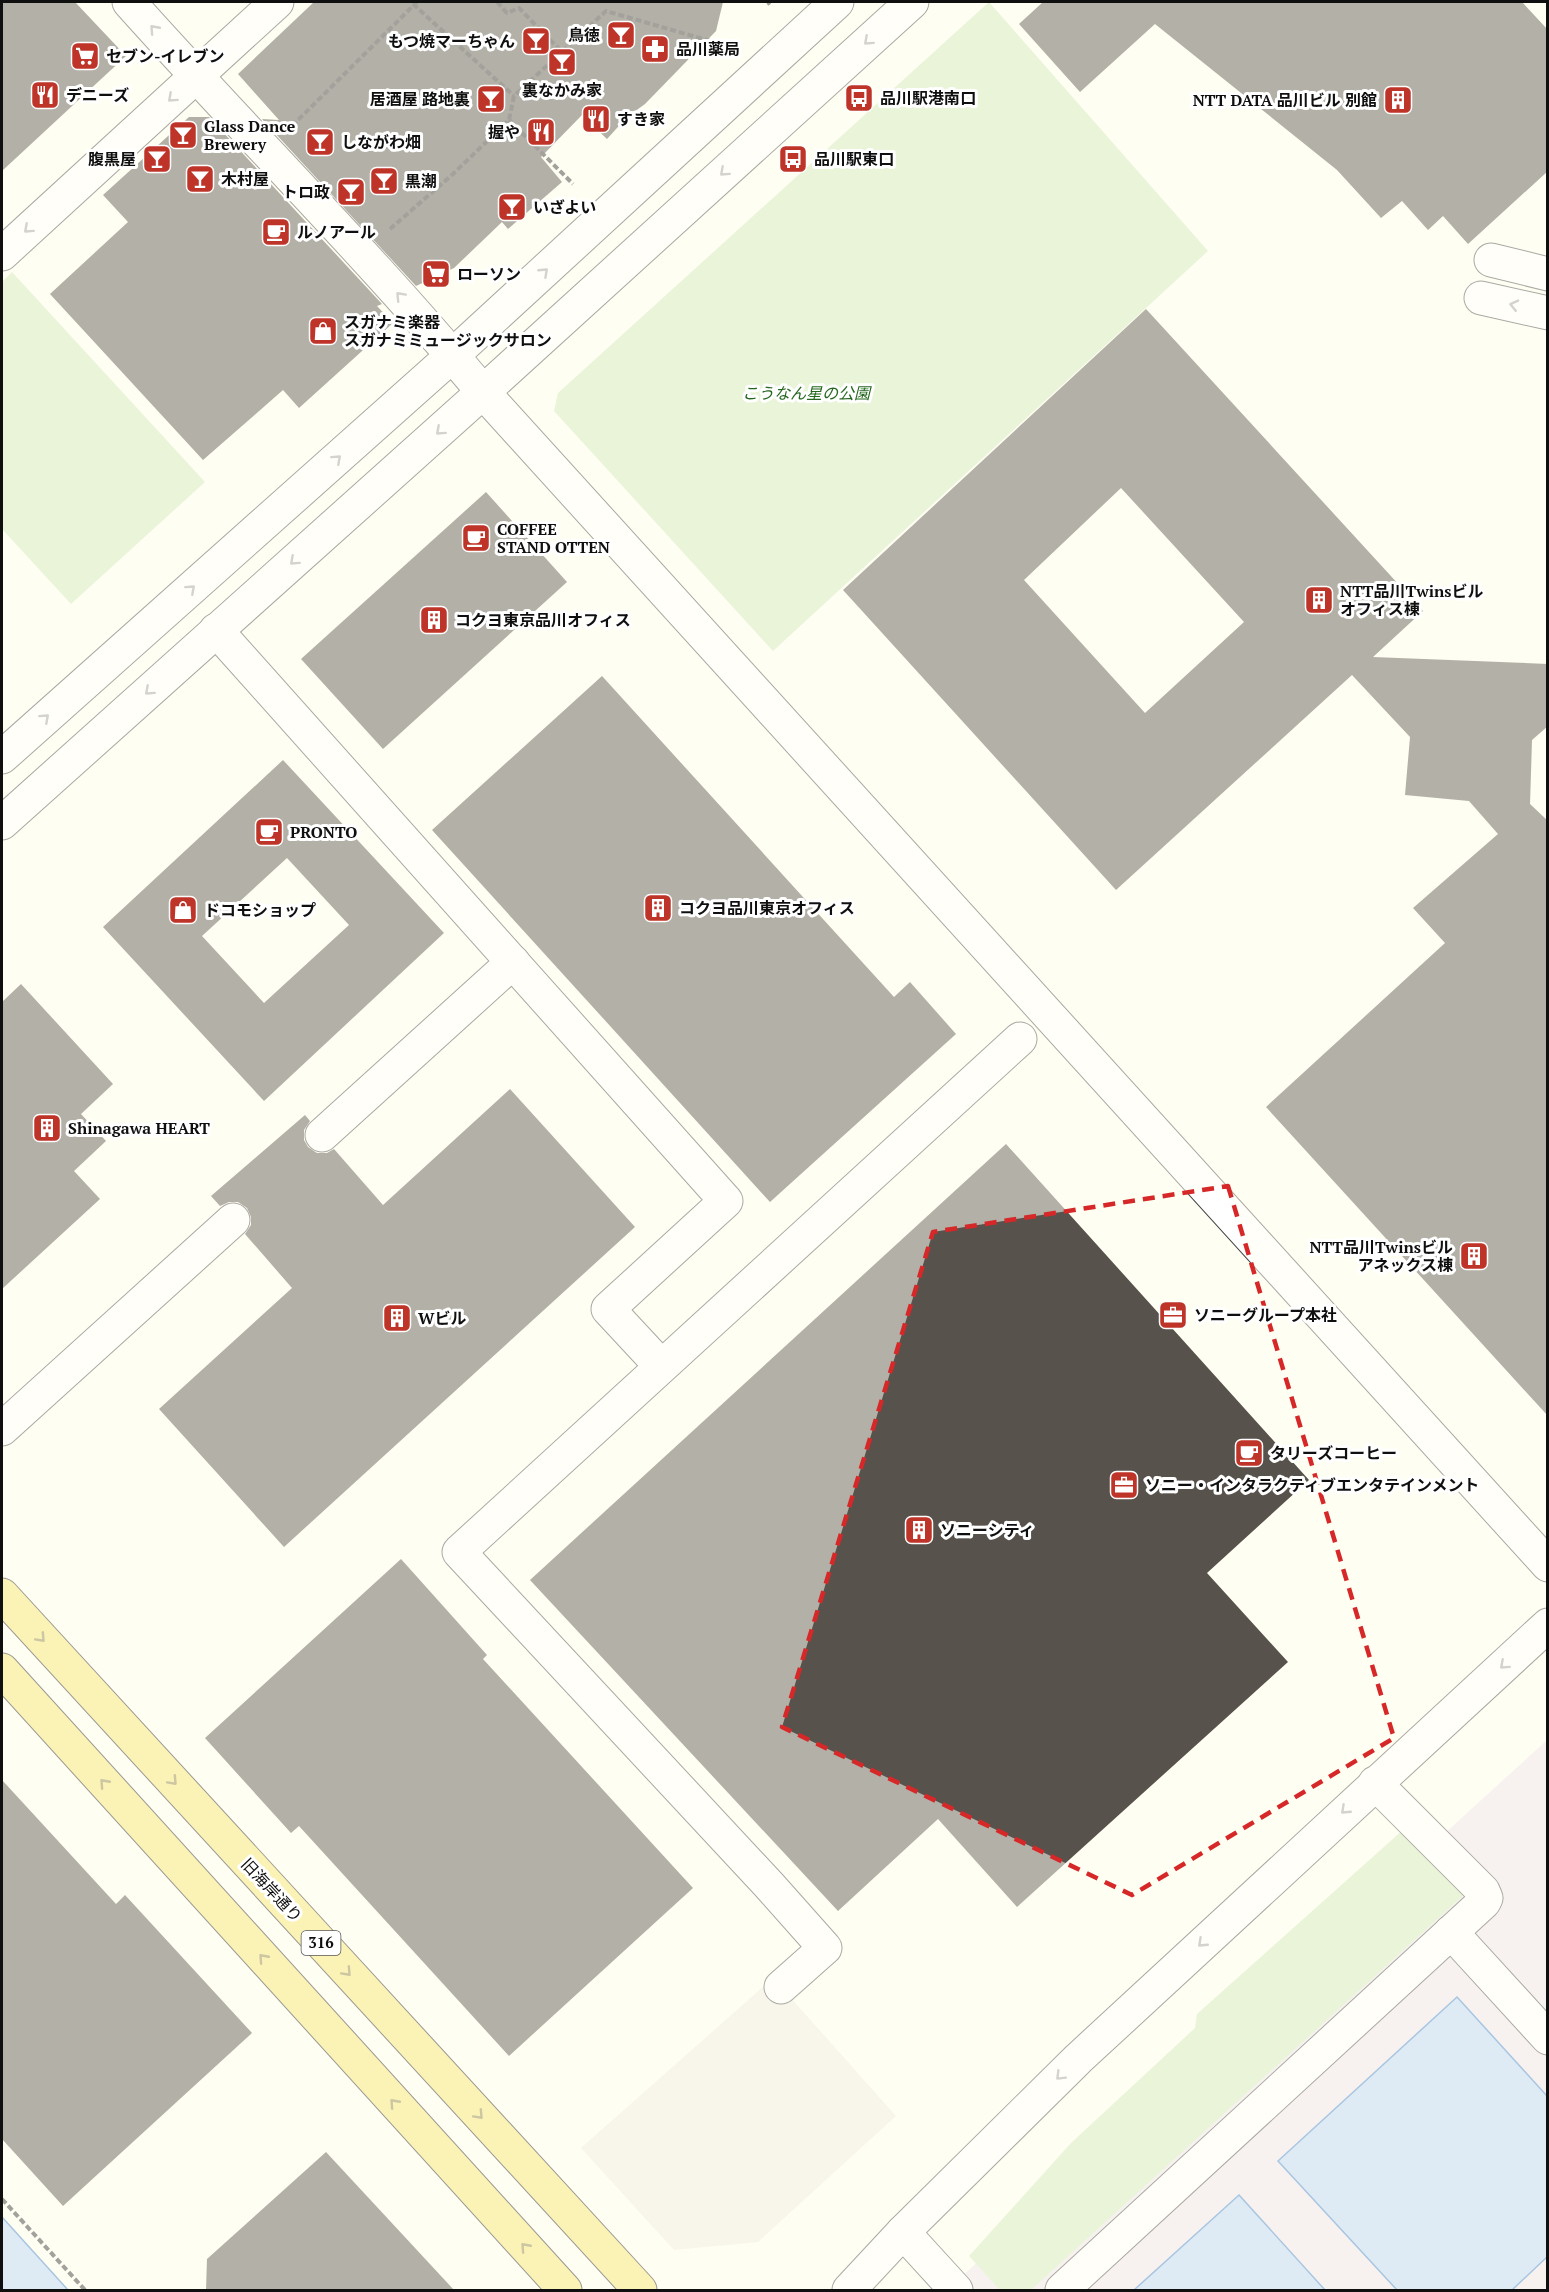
<svg xmlns="http://www.w3.org/2000/svg" width="1549" height="2292" font-family="'PT Serif','Noto Sans JP',serif">
<style>
.industrial{fill:#ede4ed}
.green{fill:#cee9bb}
.plaza{fill:#f0ede0}
.water{fill:#b7d6f5;stroke:#4082cb;stroke-width:1.5}
.building{fill:#58524c;fill-rule:evenodd}
.lines{fill:none;stroke-linecap:round;stroke-linejoin:round}
.minor-casing{stroke:#424242;stroke-width:35}
.major-casing{stroke:#202020;stroke-width:35}
.path{stroke:#313131;stroke-width:4;stroke-dasharray:6 3;stroke-linecap:butt}
.minor{stroke:#fff;stroke-width:33}
.major{stroke:#f6e56b;stroke-width:33}
.oneway{stroke:#9f9f9f}
.oneway2{stroke:#8e8542}
.marked{fill:none;stroke:#d62828;stroke-width:4.5;stroke-dasharray:12 8;stroke-linejoin:round}
.labels{text-anchor:middle;stroke-width:6;stroke-linejoin:round;paint-order:stroke}
.shield{fill:#fff;stroke:#575757;stroke-width:1.5}
.shield-label{font-size:15px;font-weight:bold;fill:#0f0f0f}
.poi-label{font-size:16px;font-weight:bold;fill:#0f0f0f;stroke:#fff;text-anchor:start}
.park-label{font-size:16px;font-style:italic;fill:#266720;stroke:#fff}
.street-label{font-size:16px;fill:#0f0f0f;stroke:#fff}
</style>
<rect width="100%" height="100%" fill="#fffef2"/>
<path class="industrial" d="M1547,1740V2290H947L1479,1802Z"/>
<g class="green">
<path d="M989,2L1208,251L773,651L554,411L558,393Z"/>
<path d="M12,272L205,482L71,604L2,529V282Z"/>
<path d="M1404,1829L1466,1893L1031,2290H1000L969,2256L1071,2143L1195,2028L1197,2014Z"/>
</g>
<path class="plaza" d="M773,1978L896,2116L758,2242L674,2250L581,2148Z"/>
<g class="water">
<path d="M1457,1997L1547,2096V2257L1512,2290H1397L1278,2161Z"/>
<path d="M1239,2195L1325,2290H1134Z"/>
<path d="M2,2217L68,2290H2Z"/>
</g>
<g class="building">
<path d="M2,2H75L126,56L2,171Z"/>
<path d="M314,2H723L716,31L645,104L627,117L607,139L582,115L541,157L562,182L508,229L502,222L454,268L416,286L262,119L279,120L238,74Z"/>
<path d="M1043,2H1522L1548,30V171L1468,244L1443,216L1428,230L1402,201L1381,218L1337,170L1155,24L1080,92L1019,24Z"/>
<path d="M189,117H209L382,304L377,306L393,323L299,408L283,390L203,460L50,294L128,222L103,195Z"/>
<path d="M1146,309L1423,611L1373,657L1548,664V726L1532,740L1530,804L1548,821V1416L1266,1107L1445,943L1413,908L1498,834L1469,801L1405,795L1410,737L1352,675L1116,890L843,590ZM1121,488L1244,622L1145,713L1024,580Z"/>
<path d="M486,492L567,582L383,749L301,659Z"/>
<path d="M602,676L894,997L910,982L956,1034L770,1202L432,830Z"/>
<path d="M283,760L444,933L264,1101L103,927ZM287,858L349,925L264,1003L202,936Z"/>
<path d="M21,984L113,1084L81,1114L106,1141L74,1171L100,1199L2,1289V1002Z"/>
<path d="M510,1089L635,1227L284,1547L159,1409L292,1288L245,1234L251,1225V1217L247,1208L238,1202H229L220,1206L211,1196L305,1115L310,1121L304,1130V1140L308,1147L317,1153H327L334,1149L383,1205Z"/>
<path d="M1006,1144L1309,1480L1207,1573L1288,1662L1017,1907L938,1819L838,1911L530,1580Z"/>
<path d="M401,1559L487,1655L483,1659L693,1888L509,2056L299,1826L291,1833L205,1738Z"/>
<path d="M2,1780L116,1904L125,1895L252,2033L63,2206L2,2139Z"/>
<path d="M326,2152L454,2290H206L207,2259Z"/>
</g>
<g class="lines">
<g class="minor-casing">
<g id="minor">
<path d="M129,2C246,133 371,257 483,392L1548,1565"/>
<path d="M2,254L277,2"/>
<path d="M1491,260L1548,274"/>
<path d="M1481,298L1548,313"/>
<path d="M216,630L726,1201L608,1309L661,1366"/>
<path d="M2,757L453,355L837,2"/>
<path d="M2,823L483,392L912,2"/>
<path d="M322,1135L513,962"/>
<path d="M2,1429L233,1220"/>
<path d="M1451,1932L1548,2038"/>
<path d="M781,1987L825,1948L769,1885L459,1552L1020,1039"/>
<path d="M903,2232L956,2290"/>
<path d="M849,2290L903,2232L1078,2059L1548,1625"/>
<path d="M1062,2290L1484,1902L1486,1898L1483,1891L1375,1783"/>
</g>
</g>
<g class="major-casing">
<g id="major">
<path d="M2,1595L640,2290"/>
<path d="M2,1670L565,2290"/>
</g>
</g>
<g class="path">
<path d="M497,2L507,13L519,8L562,52"/>
<path d="M413,4L514,96"/>
<path d="M767,4L770,2"/>
<path d="M509,120L573,184"/>
<path d="M292,126L417,2"/>
<path d="M390,229L453,174L509,120L514,96L606,11L724,45"/>
<path d="M2,2199L85,2290"/>
</g>
<use href="#minor" class="minor"/>
<use href="#major" class="major"/>
</g>
<defs><path id="oneway-chevron" d="M-2-3.5L2.5 0L-2 3.5" fill="none" stroke-width="1.6" stroke-linecap="round" stroke-linejoin="round" transform="scale(1.5)"/></defs>
<g class="oneway">
<use href="#oneway-chevron" transform="translate(154 29) rotate(-132)"/>
<use href="#oneway-chevron" transform="translate(868 41) rotate(138)"/>
<use href="#oneway-chevron" transform="translate(172 98) rotate(138)"/>
<use href="#oneway-chevron" transform="translate(724 172) rotate(138)"/>
<use href="#oneway-chevron" transform="translate(28 229) rotate(138)"/>
<use href="#oneway-chevron" transform="translate(544 272) rotate(-43)"/>
<use href="#oneway-chevron" transform="translate(400 296) rotate(-133)"/>
<use href="#oneway-chevron" transform="translate(1514 305) rotate(-167)"/>
<use href="#oneway-chevron" transform="translate(440 431) rotate(138)"/>
<use href="#oneway-chevron" transform="translate(337 459) rotate(-42)"/>
<use href="#oneway-chevron" transform="translate(294 561) rotate(138)"/>
<use href="#oneway-chevron" transform="translate(191 589) rotate(-42)"/>
<use href="#oneway-chevron" transform="translate(149 691) rotate(138)"/>
<use href="#oneway-chevron" transform="translate(45 718) rotate(-42)"/>
<use href="#oneway-chevron" transform="translate(1504 1665) rotate(138)"/>
<use href="#oneway-chevron" transform="translate(1345 1810) rotate(137)"/>
<use href="#oneway-chevron" transform="translate(1202 1943) rotate(137)"/>
<use href="#oneway-chevron" transform="translate(1060 2076) rotate(135)"/>
</g>
<g class="oneway2">
<use href="#oneway-chevron" transform="translate(41 1638) rotate(47)"/>
<use href="#oneway-chevron" transform="translate(173 1781) rotate(47)"/>
<use href="#oneway-chevron" transform="translate(104 1783) rotate(-132)"/>
<use href="#oneway-chevron" transform="translate(263 1958) rotate(-132)"/>
<use href="#oneway-chevron" transform="translate(347 1972) rotate(47)"/>
<use href="#oneway-chevron" transform="translate(394 2103) rotate(-132)"/>
<use href="#oneway-chevron" transform="translate(479 2115) rotate(47)"/>
<use href="#oneway-chevron" transform="translate(525 2247) rotate(-132)"/>
</g>
<path d="M0 0H1549V2292H0ZM1228,1186L1394,1738L1132,1895L782,1727L933,1232Z" fill="#fffef2" fill-opacity=".55" fill-rule="evenodd"/>
<path class="marked" d="M1228,1186L1394,1738L1132,1895L782,1727L933,1232Z"/>
<defs>
<g id="bar-square" transform="scale(1.5)"><rect x="-9" y="-9" width="18" height="18" rx="4" fill="#be3429" stroke="#fff"/><path d="M-6-5H6L.8 .8V4.5H3.5V6h-7V4.5H-.8V.8Z" fill="#fff"/></g>
<g id="pharmacy-square" transform="scale(1.5)"><rect x="-9" y="-9" width="18" height="18" rx="4" fill="#be3429" stroke="#fff"/><path d="M-2-6h4v4h4v4h-4v4h-4v-4h-4v-4h4Z" fill="#fff"/></g>
<g id="supermarket-square" transform="scale(1.5)"><rect x="-9" y="-9" width="18" height="18" rx="4" fill="#be3429" stroke="#fff"/><path d="M-6-5.5h2.5l.6 2H6L4.5 2H-2.5L-4.4-4H-6ZM-1.5 3.2a1.3 1.3 0 1 0 .1 0ZM3 3.2a1.3 1.3 0 1 0 .1 0Z" fill="#fff"/></g>
<g id="restaurant-square" transform="scale(1.5)"><rect x="-9" y="-9" width="18" height="18" rx="4" fill="#be3429" stroke="#fff"/><path d="M-5-6h1v4h1v-4h1v4h1v-4h1v5L-1.5 .5V6h-2V.5L-5-1ZM5-6V6H3V1.5H1.5Q1.5-4 5-6Z" fill="#fff"/></g>
<g id="bus-square" transform="scale(1.5)"><rect x="-9" y="-9" width="18" height="18" rx="4" fill="#be3429" stroke="#fff"/><path d="M-5-6H5V4H4V6H2V4H-2V6H-4V4H-5ZM-3.5-4V0h7V-4ZM-3.5 1.2v1.5H-2V1.2ZM2 1.2v1.5H3.5V1.2Z" fill="#fff"/></g>
<g id="building-square" transform="scale(1.5)"><rect x="-9" y="-9" width="18" height="18" rx="4" fill="#be3429" stroke="#fff"/><path d="M-4-6H4V6H1V3H-1V6H-4ZM-2.5-4.3h1.7v1.8h-1.7ZM.8-4.3h1.7v1.8H.8ZM-2.5-1h1.7V.8h-1.7ZM.8-1h1.7V.8H.8Z" fill="#fff"/></g>
<g id="cafe-square" transform="scale(1.5)"><rect x="-9" y="-9" width="18" height="18" rx="4" fill="#be3429" stroke="#fff"/><path d="M-5.5-4.5H6V0H3Q3 3.5 0 3.5H-2.5Q-5.5 3.5-5.5 0ZM3-3.2v2h1.7v-2ZM-6 4.5H4V6H-6Z" fill="#fff"/></g>
<g id="shop-square" transform="scale(1.5)"><rect x="-9" y="-9" width="18" height="18" rx="4" fill="#be3429" stroke="#fff"/><path d="M-5-2.5h2.3a2.7 3.5 0 0 1 5.4 0H5L5.5 6h-11ZM-1.5-2.5h3a1.5 2.3 0 0 0-3 0Z" fill="#fff"/></g>
<g id="office-square" transform="scale(1.5)"><rect x="-9" y="-9" width="18" height="18" rx="4" fill="#be3429" stroke="#fff"/><path d="M-6-3h4V-5.5h4V-3h4V5H-6ZM-1-4.5V-3h2v-1.5ZM-6 0V1H6V0Z" fill="#fff"/></g>
</defs>
<g fill-rule="evenodd">
<use href="#bar-square" x="621" y="35"/>
<use href="#bar-square" x="536" y="41"/>
<use href="#pharmacy-square" x="655" y="49"/>
<use href="#supermarket-square" x="85" y="56"/>
<use href="#bar-square" x="562" y="62"/>
<use href="#restaurant-square" x="45" y="95"/>
<use href="#bus-square" x="859" y="98"/>
<use href="#bar-square" x="491" y="99"/>
<use href="#building-square" x="1398" y="100"/>
<use href="#restaurant-square" x="596" y="119"/>
<use href="#restaurant-square" x="541" y="132"/>
<use href="#bar-square" x="183" y="135"/>
<use href="#bar-square" x="320" y="142"/>
<use href="#bar-square" x="157" y="159"/>
<use href="#bus-square" x="793" y="159"/>
<use href="#bar-square" x="200" y="179"/>
<use href="#bar-square" x="384" y="181"/>
<use href="#bar-square" x="351" y="192"/>
<use href="#bar-square" x="512" y="207"/>
<use href="#cafe-square" x="276" y="232"/>
<use href="#supermarket-square" x="436" y="274"/>
<use href="#shop-square" x="323" y="331"/>
<use href="#cafe-square" x="476" y="538"/>
<use href="#building-square" x="1319" y="600"/>
<use href="#building-square" x="434" y="620"/>
<use href="#cafe-square" x="269" y="832"/>
<use href="#building-square" x="658" y="908"/>
<use href="#shop-square" x="183" y="910"/>
<use href="#building-square" x="47" y="1128"/>
<use href="#building-square" x="1474" y="1256"/>
<use href="#office-square" x="1173" y="1315"/>
<use href="#building-square" x="397" y="1318"/>
<use href="#cafe-square" x="1249" y="1453"/>
<use href="#office-square" x="1124" y="1485"/>
<use href="#building-square" x="919" y="1530"/>
</g>
<g class="labels">
<rect class="shield" x="301.5" y="1931" width="39" height="24" rx="4.5"/>
<g class="shield-label">
<text x="321" y="1948">316</text>
</g>
<g class="poi-label">
<text x="600" y="41" text-anchor="end">鳥徳</text>
<text x="515" y="47" text-anchor="end">もつ焼マーちゃん</text>
<text x="676" y="55">品川薬局</text>
<text x="106" y="62">セブン-イレブン</text>
<text x="562" y="96" text-anchor="middle">裏なかみ家</text>
<text x="66" y="101">デニーズ</text>
<text x="880" y="104">品川駅港南口</text>
<text x="470" y="105" text-anchor="end">居酒屋 路地裏</text>
<text x="1377" y="106" text-anchor="end">NTT DATA 品川ビル 別館</text>
<text x="617" y="125">すき家</text>
<text x="204" y="132">Glass Dance<tspan x="204" dy="18">Brewery</tspan></text>
<text x="520" y="138" text-anchor="end">握や</text>
<text x="341" y="148">しながわ畑</text>
<text x="136" y="165" text-anchor="end">腹黒屋</text>
<text x="814" y="165">品川駅東口</text>
<text x="221" y="185">木村屋</text>
<text x="405" y="187">黒潮</text>
<text x="330" y="198" text-anchor="end">トロ政</text>
<text x="533" y="213">いざよい</text>
<text x="297" y="238">ルノアール</text>
<text x="457" y="280">ローソン</text>
<text x="344" y="328">スガナミ楽器<tspan x="344" dy="18">スガナミミュージックサロン</tspan></text>
<text x="497" y="535">COFFEE<tspan x="497" dy="18">STAND OTTEN</tspan></text>
<text x="1340" y="597">NTT品川Twinsビル<tspan x="1340" dy="18">オフィス棟</tspan></text>
<text x="455" y="626">コクヨ東京品川オフィス</text>
<text x="290" y="838">PRONTO</text>
<text x="679" y="914">コクヨ品川東京オフィス</text>
<text x="204" y="916">ドコモショップ</text>
<text x="68" y="1134">Shinagawa HEART</text>
<text x="1453" y="1253" text-anchor="end">NTT品川Twinsビル<tspan x="1453" dy="18">アネックス棟</tspan></text>
<text x="1194" y="1321">ソニーグループ本社</text>
<text x="418" y="1324">Wビル</text>
<text x="1270" y="1459">タリーズコーヒー</text>
<text x="1145" y="1491">ソニー・インタラクティブエンタテインメント</text>
<text x="940" y="1536">ソニーシティ</text>
</g>
<g class="park-label">
<text x="806" y="399">こうなん星の公園</text>
</g>
<g class="street-label">
<text transform="translate(272 1890) rotate(47)" y="6">旧海岸通り</text>
</g>
</g>
<rect width="1549" height="2292" fill="none" stroke="#0f0f0f" stroke-width="6"/>
</svg>
